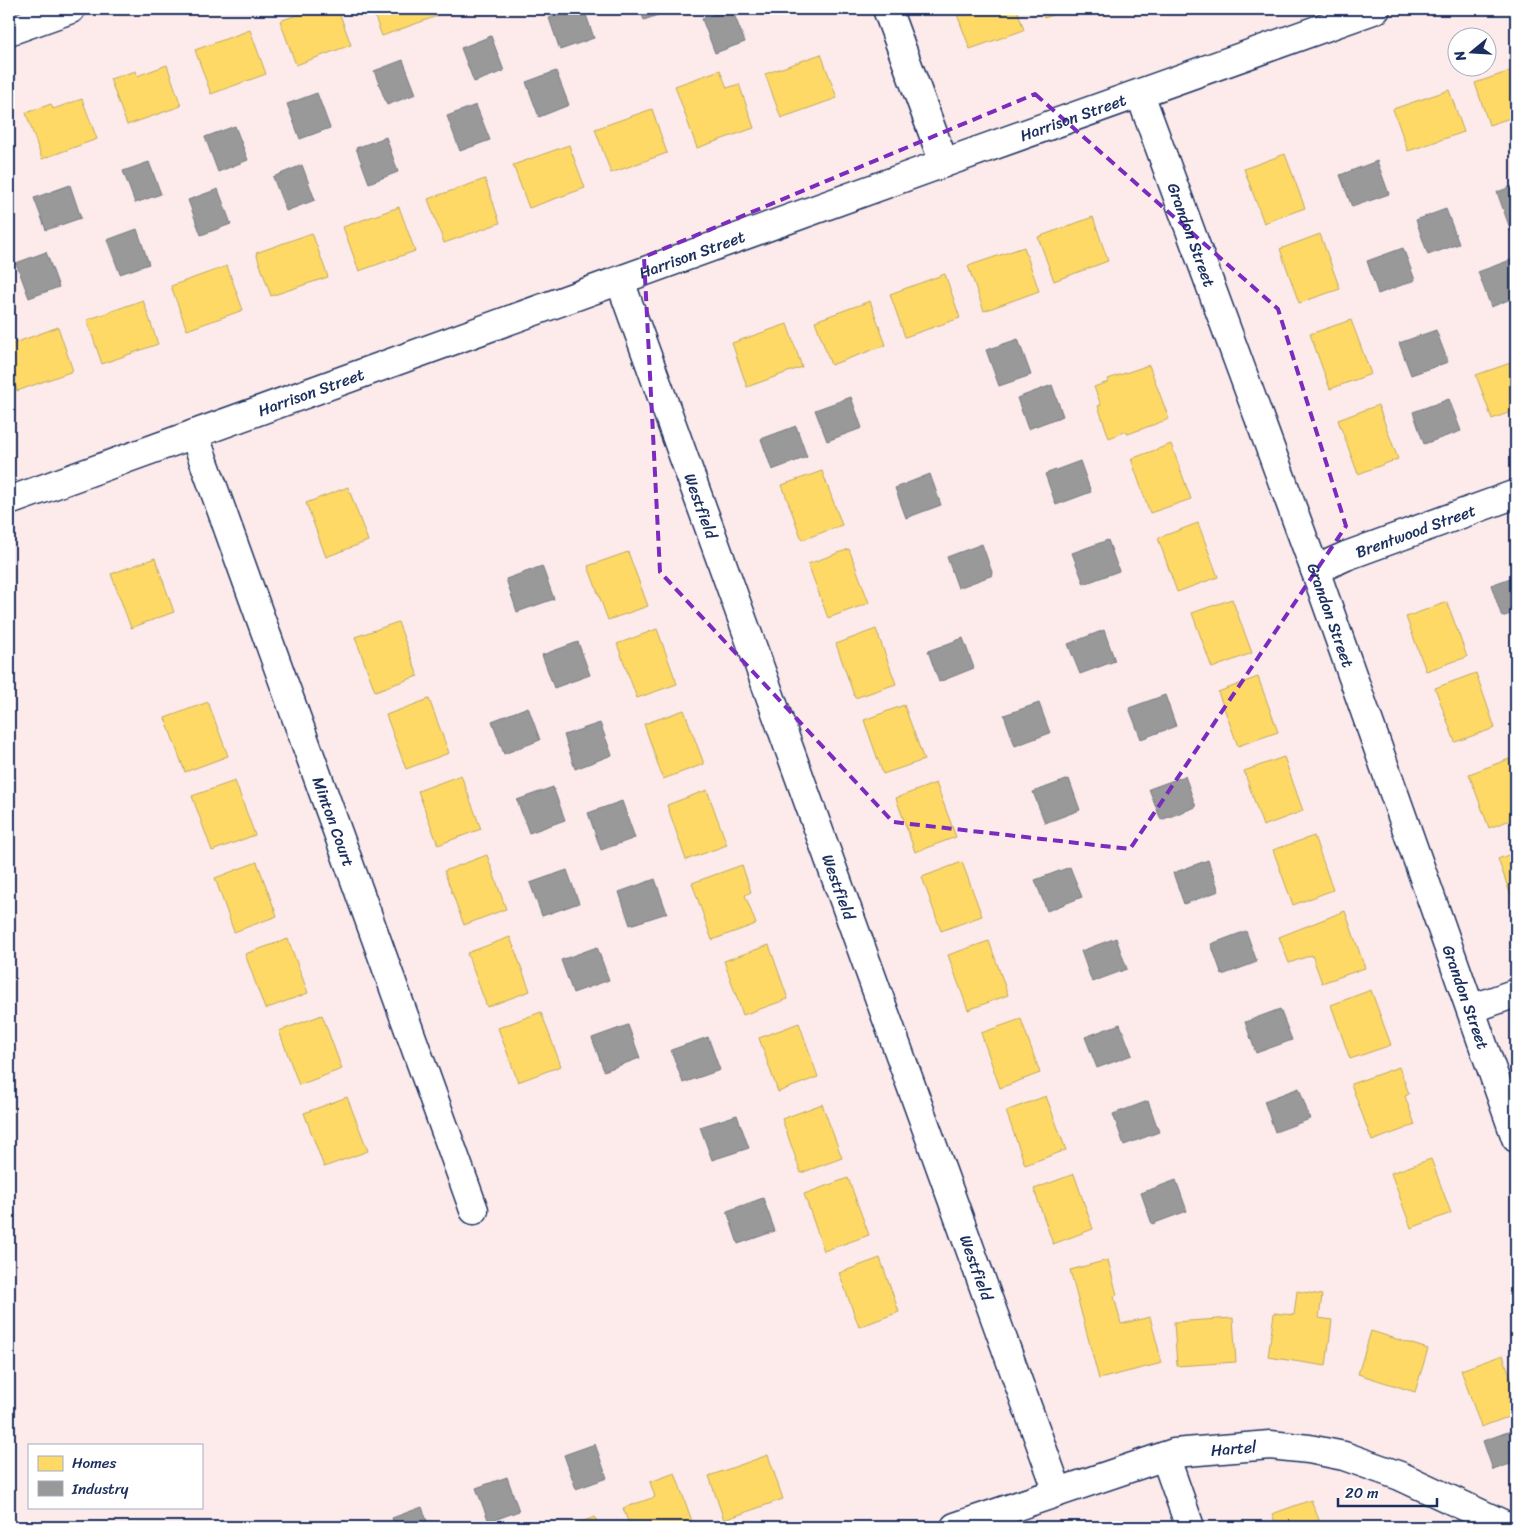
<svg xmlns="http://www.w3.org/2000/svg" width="1525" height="1536" font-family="Sriracha,sans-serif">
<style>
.homes{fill:#ffd966;stroke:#bba664}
.industry{fill:#999;stroke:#737987}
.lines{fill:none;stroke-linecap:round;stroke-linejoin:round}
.minor-casing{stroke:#1b2f5e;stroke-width:31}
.minor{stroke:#fff;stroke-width:28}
.marked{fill:none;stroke:#7b2cbf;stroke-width:4;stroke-dasharray:10 6;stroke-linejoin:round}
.labels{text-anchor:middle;stroke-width:5;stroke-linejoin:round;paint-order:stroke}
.street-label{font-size:16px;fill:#1b2f5e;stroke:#fff}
</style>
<rect width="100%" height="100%" fill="#fdebeb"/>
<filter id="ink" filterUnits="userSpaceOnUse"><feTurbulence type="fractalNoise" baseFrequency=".02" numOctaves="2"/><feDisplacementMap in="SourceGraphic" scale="10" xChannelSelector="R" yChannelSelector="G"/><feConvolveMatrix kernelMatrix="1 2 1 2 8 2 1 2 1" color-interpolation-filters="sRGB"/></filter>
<g filter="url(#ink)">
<g class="homes">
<path d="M314,9H338L351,45L296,65L280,21Z"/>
<path d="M372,9H435L437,16L382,36Z"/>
<path d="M955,9H1017L1024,30L970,49Z"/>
<path d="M1040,9H1071L1044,18Z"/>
<path d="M250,30L266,74L211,94L195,50Z"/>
<path d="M821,54L837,98L781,118L765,74Z"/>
<path d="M167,65L181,106L127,125L110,79L136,71L137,76Z"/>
<path d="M1516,69V116L1489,125L1475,83Z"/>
<path d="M720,70L727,88L739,84L754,128L697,148L675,86Z"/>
<path d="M1449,90L1464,132L1408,151L1393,109Z"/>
<path d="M82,99L97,139L42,159L26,113L51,104L53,109Z"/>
<path d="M652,109L667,153L611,173L595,129Z"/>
<path d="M569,145L585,188L529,208L513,165Z"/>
<path d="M1285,154L1305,208L1264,223L1244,169Z"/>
<path d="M485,179L500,223L444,243L428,199Z"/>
<path d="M399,207L415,251L359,271L343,227Z"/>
<path d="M1093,217L1108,261L1054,281L1038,237Z"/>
<path d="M312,233L328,277L271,296L256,253Z"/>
<path d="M1320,234L1340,289L1299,303L1280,249Z"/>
<path d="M1024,247L1039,291L984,311L968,266Z"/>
<path d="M227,266L243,310L187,330L171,286Z"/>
<path d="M945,274L960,318L905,337L890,294Z"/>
<path d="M143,300L158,344L102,364L87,320Z"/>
<path d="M870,301L886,345L831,365L815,321Z"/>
<path d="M1351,320L1371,374L1330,389L1310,334Z"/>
<path d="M787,324L802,367L747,387L732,343Z"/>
<path d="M58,327L73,371L17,391L9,368V345Z"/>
<path d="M1516,361V410L1492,419L1476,375Z"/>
<path d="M1149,365L1169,419L1128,434L1127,431L1109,438L1098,406L1101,405L1094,387L1108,382V379Z"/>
<path d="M1378,405L1398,459L1358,474L1338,420Z"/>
<path d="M1171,444L1191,499L1150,513L1131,459Z"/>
<path d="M822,471L842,525L802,540L782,485Z"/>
<path d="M348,487L368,541L326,557L306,503Z"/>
<path d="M1198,523L1218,577L1177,592L1158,538Z"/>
<path d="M849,549L869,603L828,618L808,564Z"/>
<path d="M628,552L648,606L608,620L588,566Z"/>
<path d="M155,558L174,612L131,628L111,574Z"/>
<path d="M1232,599L1252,653L1212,668L1192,613Z"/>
<path d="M1447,602L1467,657L1426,671L1406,617Z"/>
<path d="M398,622L418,676L375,691L355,637Z"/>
<path d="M657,629L677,684L637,698L617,644Z"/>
<path d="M876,629L896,684L855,698L836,644Z"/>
<path d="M1476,673L1495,728L1455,742L1435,688Z"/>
<path d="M1258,677L1278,732L1238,746L1218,692Z"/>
<path d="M429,699L449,753L406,769L386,715Z"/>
<path d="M208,702L228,756L185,772L165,718Z"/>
<path d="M904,705L924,760L883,774L864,720Z"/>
<path d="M684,710L704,764L663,779L644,724Z"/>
<path d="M1284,757L1303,811L1263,826L1244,771Z"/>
<path d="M1509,759L1516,778V818L1489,828L1469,774Z"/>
<path d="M461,775L481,829L438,845L418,791Z"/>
<path d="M235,781L255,835L212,851L192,796Z"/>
<path d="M936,783L956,837L915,852L896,798Z"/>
<path d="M707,790L727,845L686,860L667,805Z"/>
<path d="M1314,836L1333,890L1293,905L1273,850Z"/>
<path d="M1516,852V910L1498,859Z"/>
<path d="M487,855L506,909L464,925L444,871Z"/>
<path d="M257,862L277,916L234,932L215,878Z"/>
<path d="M962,862L982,916L941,931L922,877Z"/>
<path d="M742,865L751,892L745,895L756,924L712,940L692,883Z"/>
<path d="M1345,911L1365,968L1322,983L1312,955L1289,963L1279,937Z"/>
<path d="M510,937L530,991L487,1007L467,953Z"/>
<path d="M288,939L308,993L265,1009L245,954Z"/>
<path d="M989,941L1008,995L968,1010L948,955Z"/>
<path d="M769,945L788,999L743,1015L724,961Z"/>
<path d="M1371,990L1391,1045L1350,1059L1331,1005Z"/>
<path d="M541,1012L561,1066L518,1082L498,1028Z"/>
<path d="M322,1015L342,1069L299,1085L279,1031Z"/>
<path d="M1021,1019L1040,1073L1000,1088L981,1033Z"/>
<path d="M799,1023L818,1077L778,1092L759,1038Z"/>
<path d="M1399,1067L1409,1094L1405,1096L1415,1125L1372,1141L1351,1084Z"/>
<path d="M1046,1096L1066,1150L1025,1165L1006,1111Z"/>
<path d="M347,1097L368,1151L324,1167L304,1113Z"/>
<path d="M822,1104L842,1158L801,1173L782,1119Z"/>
<path d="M1431,1159L1451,1213L1411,1228L1391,1173Z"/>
<path d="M1074,1174L1093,1229L1053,1244L1034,1189Z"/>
<path d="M848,1178L869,1235L824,1251L804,1194Z"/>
<path d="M880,1258L899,1312L859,1327L839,1273Z"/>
<path d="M1108,1260L1117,1295L1114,1296L1121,1324L1150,1317L1162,1363L1099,1379L1070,1270Z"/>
<path d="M1297,1291L1322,1295L1319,1318L1332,1320L1326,1366L1268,1357L1274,1313L1294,1315Z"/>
<path d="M1233,1318L1236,1362L1177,1366L1174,1322Z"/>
<path d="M1371,1331L1428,1349L1415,1392L1358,1374Z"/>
<path d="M1503,1355L1516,1393V1414L1481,1427L1461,1370Z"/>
<path d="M768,1455L783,1499L724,1520L709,1476Z"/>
<path d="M675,1473L694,1527H630L623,1508L655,1497L650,1482Z"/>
<path d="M1311,1500L1322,1527H1277L1272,1514Z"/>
<path d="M595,1517L599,1527H567Z"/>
</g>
<g class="industry">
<path d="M575,9H584L594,38L560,50L549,18Z"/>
<path d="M640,9H674L644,20Z"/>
<path d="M728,9H732L745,42L715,53L702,19Z"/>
<path d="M491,36L504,71L474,82L461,48Z"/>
<path d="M403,60L416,94L387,105L374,71Z"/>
<path d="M556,71L569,105L539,117L526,82Z"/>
<path d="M317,93L330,128L300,139L287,104Z"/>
<path d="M476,105L490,140L460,151L447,116Z"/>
<path d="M235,126L248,160L218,172L205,137Z"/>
<path d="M386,137L398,172L369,183L356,148Z"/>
<path d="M1377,161L1389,194L1352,207L1340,175Z"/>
<path d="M149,162L161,194L135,203L123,171Z"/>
<path d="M302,165L315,200L286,211L273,177Z"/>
<path d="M70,185L81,218L46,230L34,198Z"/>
<path d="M1516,185V235L1513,237L1497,192Z"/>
<path d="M218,189L231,224L201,235L188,200Z"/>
<path d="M1446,209L1459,244L1428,255L1416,220Z"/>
<path d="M137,229L149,264L120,274L107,240Z"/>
<path d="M1403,248L1415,280L1378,294L1367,261Z"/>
<path d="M46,252L59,287L29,298L16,263Z"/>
<path d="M1513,259L1516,267V297L1491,307L1478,272Z"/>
<path d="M1436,330L1448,362L1411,375L1399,343Z"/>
<path d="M1018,339L1031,375L999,386L986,350Z"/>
<path d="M1052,385L1063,416L1028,429L1017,398Z"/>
<path d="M851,397L862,428L827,441L815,410Z"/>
<path d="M1449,399L1461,431L1424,444L1413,412Z"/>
<path d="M796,426L807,457L772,470L761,439Z"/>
<path d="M1080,461L1091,492L1056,505L1045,474Z"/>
<path d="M930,474L941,505L906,518L895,488Z"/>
<path d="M1108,540L1119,571L1084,584L1072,553Z"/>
<path d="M982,544L993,575L958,588L947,557Z"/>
<path d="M542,566L554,599L517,612L506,579Z"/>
<path d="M1516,576V612L1502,617L1491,585Z"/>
<path d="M1104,630L1115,661L1080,674L1068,644Z"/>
<path d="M963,638L974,668L939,682L928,651Z"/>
<path d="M578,642L590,675L554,688L542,655Z"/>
<path d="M1165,695L1176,726L1141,739L1129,708Z"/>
<path d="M1039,703L1050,733L1015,746L1004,715Z"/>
<path d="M528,707L540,740L504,754L492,721Z"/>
<path d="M600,723L612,755L575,769L564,735Z"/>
<path d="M1185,776L1196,807L1161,820L1149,789Z"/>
<path d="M1069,779L1080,810L1045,823L1033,792Z"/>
<path d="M553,787L565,820L529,833L517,800Z"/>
<path d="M622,801L635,838L601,850L588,813Z"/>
<path d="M1208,860L1219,891L1184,904L1173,873Z"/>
<path d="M1070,867L1082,897L1047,911L1035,880Z"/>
<path d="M567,870L579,903L542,916L530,883Z"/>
<path d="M655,879L667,913L630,925L619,892Z"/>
<path d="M1246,931L1257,962L1222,975L1211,944Z"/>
<path d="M1116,938L1127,969L1092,982L1081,951Z"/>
<path d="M597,947L609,980L573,993L561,960Z"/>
<path d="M1280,1009L1292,1040L1256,1053L1245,1022Z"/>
<path d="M1120,1024L1132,1055L1097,1068L1085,1037Z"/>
<path d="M628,1025L640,1058L604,1071L592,1038Z"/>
<path d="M708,1037L720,1070L683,1083L671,1050Z"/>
<path d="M1299,1088L1310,1119L1275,1132L1264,1101Z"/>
<path d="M1148,1101L1159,1132L1124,1145L1113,1114Z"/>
<path d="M737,1115L749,1148L712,1160L700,1127Z"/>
<path d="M1176,1180L1187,1211L1152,1224L1141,1193Z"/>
<path d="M763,1198L775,1231L738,1244L727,1211Z"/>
<path d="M1516,1429V1462L1493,1470L1483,1441Z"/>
<path d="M595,1444L607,1478L576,1489L564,1455Z"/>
<path d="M507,1477L519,1511L489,1522L476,1488Z"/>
<path d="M422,1507L429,1527H395L392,1518Z"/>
</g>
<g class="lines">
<g class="minor-casing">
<g id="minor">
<path d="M887,9L944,163"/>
<path d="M9,31L71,9"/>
<path id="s1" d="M1140,94L1315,570L1516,1138"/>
<path id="s2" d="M620,281L1058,1492"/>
<path id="s3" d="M194,434L474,1210"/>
<path id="s4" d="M9,501L944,163L1376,9"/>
<path id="s5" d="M1315,570L1346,556L1516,494"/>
<path d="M1471,1009L1516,993"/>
<path d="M1165,1456L1190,1527"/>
<path id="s6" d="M955,1527L1174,1453L1270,1445L1309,1449L1344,1456L1400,1476L1509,1527"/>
</g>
</g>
<use href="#minor" class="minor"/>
</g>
</g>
<path class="marked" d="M1035,94L1278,309L1346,526L1130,849L893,822L660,572L644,257Z"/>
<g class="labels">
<g class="street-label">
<text dy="6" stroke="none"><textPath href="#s4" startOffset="1131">Harrison Street</textPath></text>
<text dy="6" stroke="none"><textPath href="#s1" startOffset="150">Grandon Street</textPath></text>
<text dy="6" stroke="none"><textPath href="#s4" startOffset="726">Harrison Street</textPath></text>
<text dy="6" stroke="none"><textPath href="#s4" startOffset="321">Harrison Street</textPath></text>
<text dy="6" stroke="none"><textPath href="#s2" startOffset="239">Westfield</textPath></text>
<text dy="6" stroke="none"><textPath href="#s5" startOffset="108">Brentwood Street</textPath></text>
<text dy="6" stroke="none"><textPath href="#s1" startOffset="555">Grandon Street</textPath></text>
<text dy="6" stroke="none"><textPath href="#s3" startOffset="412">Minton Court</textPath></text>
<text dy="6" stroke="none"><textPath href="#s2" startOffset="644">Westfield</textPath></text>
<text dy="6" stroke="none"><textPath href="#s1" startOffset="960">Grandon Street</textPath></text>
<text dy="6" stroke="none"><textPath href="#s2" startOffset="1049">Westfield</textPath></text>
<text dy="6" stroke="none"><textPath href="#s6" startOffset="291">Hartel</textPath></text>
</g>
</g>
<rect width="1525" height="1536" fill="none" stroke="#fff" stroke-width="30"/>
<rect x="15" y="15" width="1495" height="1506" fill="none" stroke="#1b2f5e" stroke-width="2" filter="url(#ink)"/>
<rect x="28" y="1444" width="175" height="65" fill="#ffffff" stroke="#a4acbf"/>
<rect x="38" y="1456" width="25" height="15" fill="#ffd966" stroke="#a4acbf"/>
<text x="72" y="1468" font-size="15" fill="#1b2f5e">Homes</text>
<rect x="38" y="1481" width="25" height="15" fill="#999999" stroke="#a4acbf"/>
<text x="72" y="1494" font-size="15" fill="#1b2f5e">Industry</text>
<g transform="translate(1472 52) rotate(252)"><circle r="24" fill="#ffffff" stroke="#a4acbf"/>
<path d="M0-4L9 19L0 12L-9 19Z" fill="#1b2f5e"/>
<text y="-8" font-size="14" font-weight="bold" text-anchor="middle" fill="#1b2f5e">N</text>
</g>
<path d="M1338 1498v8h99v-8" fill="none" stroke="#1b2f5e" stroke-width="2.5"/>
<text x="1345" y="1498" font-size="15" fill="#1b2f5e" stroke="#ffffff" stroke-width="4" paint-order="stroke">20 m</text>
</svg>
